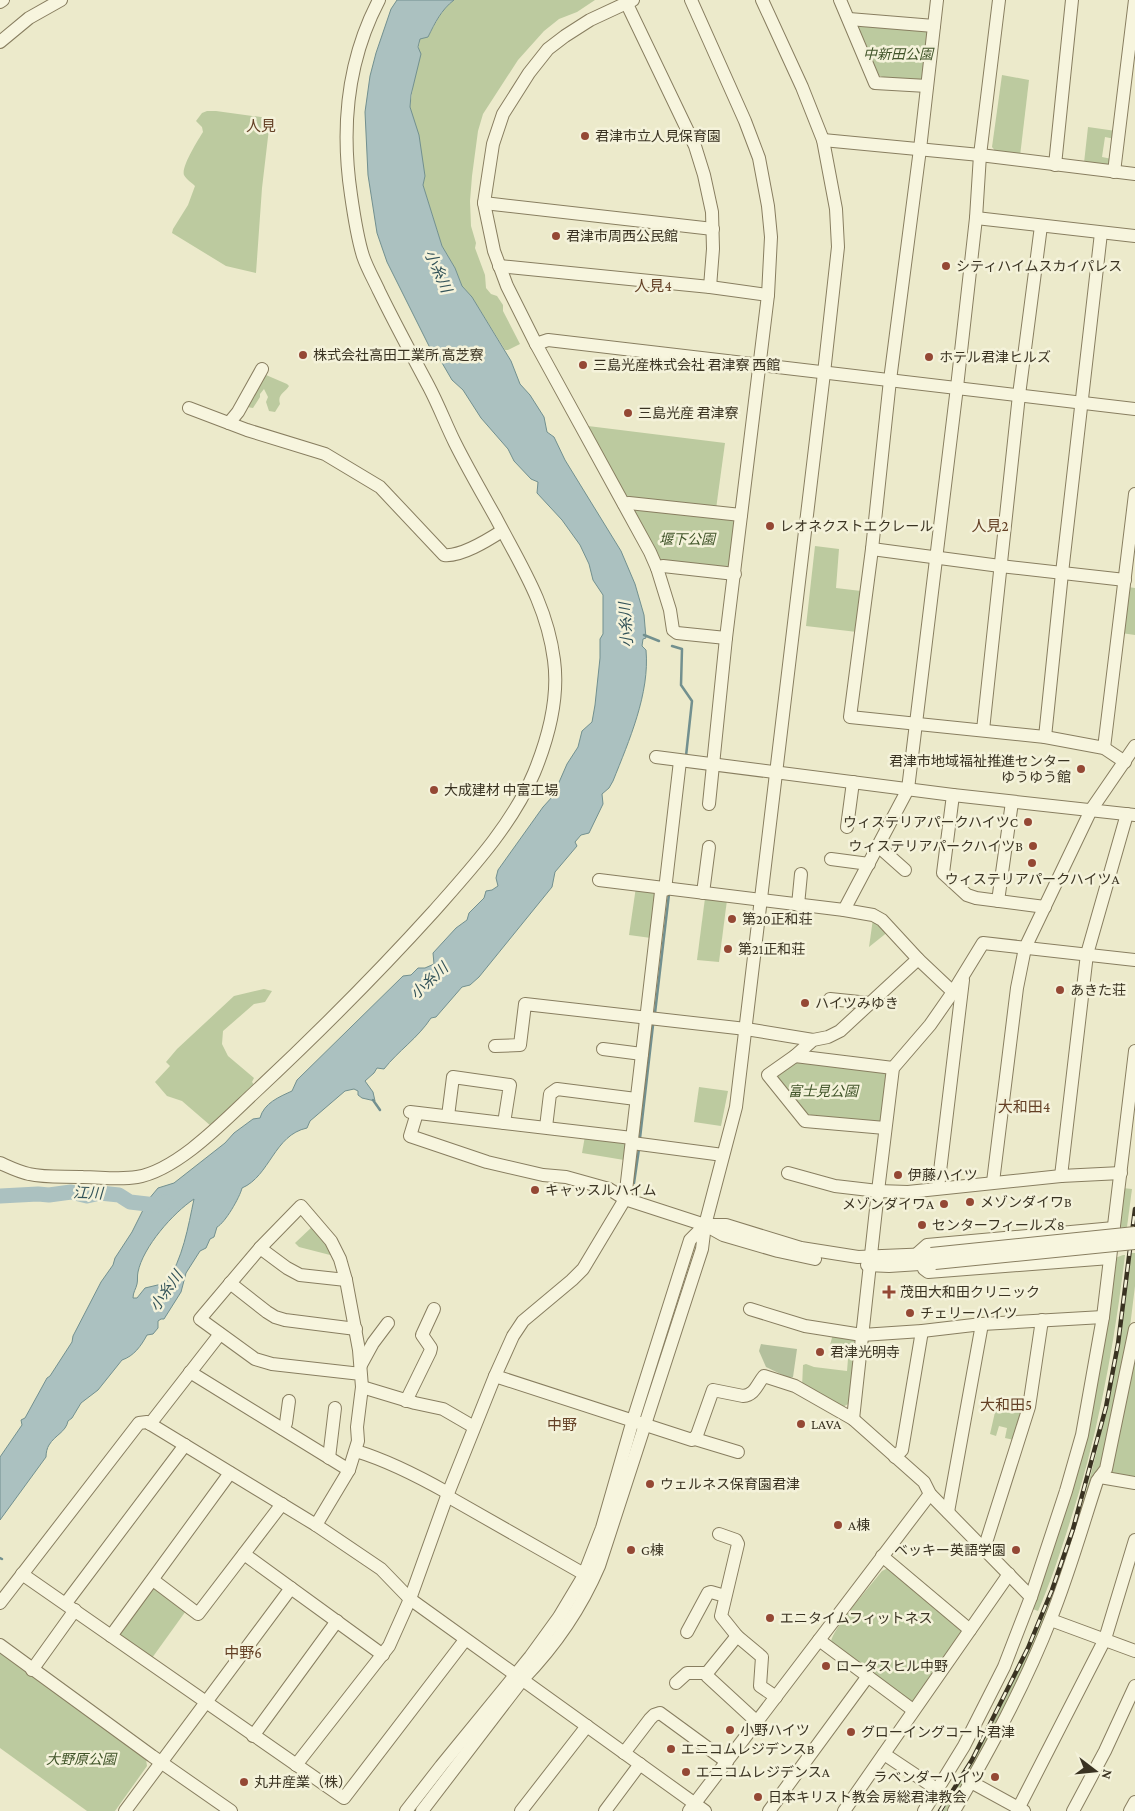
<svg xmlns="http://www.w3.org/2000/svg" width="1135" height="1811" font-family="'Crimson Pro','Noto Sans JP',serif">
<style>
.green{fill:#bcca9f}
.cemetery{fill:#b4c09d}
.water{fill:#abc1c0;stroke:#72908f;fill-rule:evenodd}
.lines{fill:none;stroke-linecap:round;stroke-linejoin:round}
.stream{stroke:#72908f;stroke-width:2.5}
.river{stroke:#abc1c0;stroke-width:15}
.minor-casing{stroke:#887e60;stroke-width:14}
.minor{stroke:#f7f5de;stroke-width:12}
.rail-casing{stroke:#3a3322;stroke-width:4.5}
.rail{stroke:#f4f2da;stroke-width:2.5;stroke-dasharray:8;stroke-linecap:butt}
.minor-bridge-casing{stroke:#887e60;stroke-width:14;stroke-linecap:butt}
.minor-bridge{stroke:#f7f5de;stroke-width:12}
.poi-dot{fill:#944834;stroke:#f4f2da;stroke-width:2}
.labels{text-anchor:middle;stroke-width:5;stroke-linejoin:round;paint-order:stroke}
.park-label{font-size:14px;font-style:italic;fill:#41552a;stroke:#f4f2da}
.poi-label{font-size:14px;fill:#3a3322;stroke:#f4f2da;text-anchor:start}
.neighbourhood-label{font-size:15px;fill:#644025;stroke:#f4f2da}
.water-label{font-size:15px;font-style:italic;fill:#335359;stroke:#f4f2da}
</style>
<rect width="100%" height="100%" fill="#eceacb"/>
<g class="green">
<path d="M454,0H595L577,12L559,19L544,31L518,60L483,114L478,131L472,176L470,201L471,226L476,243L475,248L485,275L486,288L491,294L497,296L503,305V311L520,344L508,350H505L472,297L462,286L455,268L442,246L423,185L425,176L410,107L420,39L428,37C436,23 441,10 454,0Z"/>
<path d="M860,24L926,30L929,33L922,81L884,78L878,75L856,28Z"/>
<path d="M1002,75L1029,80L1020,156L997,153L992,147Z"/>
<path d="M207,111H216L268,118L270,120L262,188L256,273L226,266L172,233L173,229L188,205L195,186C192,183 186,179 184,175C181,167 198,140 203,132L202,127L196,121L202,113Z"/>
<path d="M1088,127L1116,131L1115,139L1105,137L1102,157L1112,159V163L1106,166L1084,163Z"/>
<path d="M266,375L287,384L289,386C285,393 277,394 280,404L275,412L269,411L266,402L268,397L264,389L260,394V397L253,408L247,407L261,376Z"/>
<path d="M588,426L725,443L716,509L628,499L625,497Z"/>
<path d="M631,509L734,518L731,569L660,563Z"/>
<path d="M815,546L839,549L836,588L861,591L857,632L806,626Z"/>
<path d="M1128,587L1135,588V635L1121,633Z"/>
<path d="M636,887L655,890L651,938L629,935Z"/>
<path d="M705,898L727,900L719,962L697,960Z"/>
<path d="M873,919L889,931L869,947Z"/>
<path d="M264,989L272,991L265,1002L254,1004L223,1031L222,1044L228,1056L254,1078L252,1082L255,1086L211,1126L182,1101L167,1096L155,1082L170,1066L166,1062L177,1049L234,996Z"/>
<path d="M800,1061L887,1071L882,1121L877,1125L808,1117L777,1077V1074L794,1063Z"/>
<path d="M699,1087L728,1091L721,1126L694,1122Z"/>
<path d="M585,1136L626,1143L624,1160L582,1153Z"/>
<path d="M1123,1188L1132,1189L1127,1227L1122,1228L1118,1226Z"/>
<path d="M313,1226L334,1256L299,1247L295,1243Z"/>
<path d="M1131,1253H1135V1286L1129,1335L1102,1464L1073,1548L1016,1689L950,1811H943C1017,1691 1072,1562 1103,1425C1116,1368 1124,1311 1131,1253Z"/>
<path d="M1123,1255H1125C1114,1348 1097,1440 1068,1528C1059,1556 1050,1584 1038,1611L1030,1608L1064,1509L1115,1258Z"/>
<path d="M833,1334L855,1340L854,1344L848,1349L854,1353L856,1358L851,1399L848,1404L843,1407L802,1387L803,1365L806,1364L814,1367L847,1371L848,1359L844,1358L831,1350L830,1345Z"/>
<path d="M1135,1348V1479L1110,1474Z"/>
<path d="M998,1399L1022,1404L1014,1440L1005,1438L1007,1428L999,1426L996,1436L990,1434Z"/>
<path d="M888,1568L963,1630L913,1703L831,1642C832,1629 872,1584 882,1571Z"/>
<path d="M154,1586L188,1608L152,1658L120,1635V1633Z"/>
<path d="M0,1653L146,1759L147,1766L115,1811H87L0,1748Z"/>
</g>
<path class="cemetery" d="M761,1344L797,1349L793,1377L789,1378L766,1367L759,1351Z"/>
<path class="water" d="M397,0H454C441,10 435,23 428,37L420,39L418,47L421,54L411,95L410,107L419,135L425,176L423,185L442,246L455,268L462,286L472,297L511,361L520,384L530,395L544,417L547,432L554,437L565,460L621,551L635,584L644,615L646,638L643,639L642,646L646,650C650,693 629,741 613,781L609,788L602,794L603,804L589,833L581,835L575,842L577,846L555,872L552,887L479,977L470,985L462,987L436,1017L431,1018C418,1038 398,1051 384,1069L377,1068L374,1073L365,1081L373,1092L375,1101L362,1098L358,1095V1091L354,1089L345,1091L310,1121L307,1128C274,1135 270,1176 242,1188C240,1197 225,1223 217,1227L214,1237L210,1239L206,1248L200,1251L186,1273L181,1292L164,1319H161L158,1321V1328L153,1334L147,1335C141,1346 134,1356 122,1360L98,1390L81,1403L72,1418L68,1421C66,1432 55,1435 49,1445C47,1448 46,1453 46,1457L0,1520V1457L22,1425L21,1420L25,1418L47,1378L50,1376L72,1342L73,1336L101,1282L113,1265L115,1258L132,1232L148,1200L158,1188L174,1183L225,1143L234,1133L253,1119L260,1118C264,1103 279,1097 292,1091L297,1080L403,976L411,975L418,968H425L434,964L433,953L456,928L467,920L469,913L484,898L486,891L492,890L498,886L496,878L498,870L543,807L553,796L567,764L578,747L582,731L592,722L595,705L600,658V639L603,634V595L593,580L589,564L580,545L562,520L537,493L538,482L531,479L514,461L508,449L481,418L463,390L452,380L438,356L431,350L387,262L377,233L368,175L365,112L370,76L376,53L391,9ZM194,1199C188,1227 183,1259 166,1283L145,1288L137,1298H133C133,1292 136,1289 137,1284C138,1280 137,1276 138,1272C143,1247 173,1213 194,1199Z"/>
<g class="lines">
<g class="stream">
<path d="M644,635L659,641"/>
<path d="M672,646L682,649L681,685L692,701L686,756"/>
<path d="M655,1013L669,894"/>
<path d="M373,1100L380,1110"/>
<path d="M640,1138L653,1025"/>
<path d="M634,1183L639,1149"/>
<path d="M0,1558L2,1559"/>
</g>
<path class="river" d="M0,1196L38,1194L49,1195L71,1192L87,1196L100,1193L119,1195L130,1202L156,1205L166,1202"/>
<g class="minor-casing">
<g id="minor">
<path d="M625,0L695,146L704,175L712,212L713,249L710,287"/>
<path d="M633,0L590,20L565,36L548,49L529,73L503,114L493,144L484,203L494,251L507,286L536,344L650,552L657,568L670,610L673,630L677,633L726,638"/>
<path d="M691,0L745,121L759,158L768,206L771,237L768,295L726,638L709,804"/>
<path d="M840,0L875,83L927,86"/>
<path d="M937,0L920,149L890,380L872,549L850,717L1045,737L1104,748L1125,762"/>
<path d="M0,2L3,0"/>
<path d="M849,19L934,26"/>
<path d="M0,42L29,18L61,0"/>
<path d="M823,140L980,155L1135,174"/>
<path d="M1055,165L1072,0"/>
<path d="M1114,172L1135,0"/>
<path d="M484,203L713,229"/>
<path d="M976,218L1135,236"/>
<path d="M499,266L710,287L768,295"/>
<path d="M536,344L548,340L1135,409"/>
<path d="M189,408L247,430L325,454L380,487L444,555C461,557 488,540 502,531"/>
<path d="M229,423L238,412L262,369"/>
<path d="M624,504L629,503L741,515"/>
<path d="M872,549L1000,566L1125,580"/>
<path d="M657,568L663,566L735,574"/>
<path d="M983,730L1019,395L1041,226"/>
<path d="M1045,737L1062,573L1101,233"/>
<path d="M1104,748L1135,494"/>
<path d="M656,757L953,795L1135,815"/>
<path d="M953,795L943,873L967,895L976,898L1045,907"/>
<path d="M847,827L853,782"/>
<path d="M878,846L905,870"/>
<path d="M831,859L869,864"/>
<path d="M599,880L844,910L873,915L882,920L918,959L953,992"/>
<path d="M703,893L709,847"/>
<path d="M998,901L1012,802"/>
<path d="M798,905L801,874"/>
<path d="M844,910L908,789L957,387L976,218L980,155L999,0"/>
<path d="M830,999L869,1003"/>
<path d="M495,1046L520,1045L525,1004L746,1029L813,1040"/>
<path d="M603,1049L642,1054"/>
<path d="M795,1056L893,1068"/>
<path d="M410,1112L632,1138"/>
<path d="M417,1113L410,1136L487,1162L543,1175L566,1177L609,1189L625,1199L705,1225L723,1235L778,1251L815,1259"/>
<path d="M448,1116L453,1077L510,1085L504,1123"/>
<path d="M546,1127L550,1094L557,1089L636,1099"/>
<path d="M885,1128L805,1121L768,1075L795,1056L813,1040L828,1037L840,1031L918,959"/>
<path d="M632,1143L723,1155"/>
<path d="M0,1163C9,1167 19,1172 29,1174C46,1178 65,1176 83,1177C100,1177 119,1180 137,1177C178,1170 225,1120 255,1092C317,1034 377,974 434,911C471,869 512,825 534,773C548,739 559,697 554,660C547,605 521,566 496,518C482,493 468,469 455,443C446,425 439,406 429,387C412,355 395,324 379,291C374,280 367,268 363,256C357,237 354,216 351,195C341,128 347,61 379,0"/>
<path d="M788,1173L835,1186L878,1191L908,1192L1061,1176L1121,1173"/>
<path d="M1061,1176L1087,954L1127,814"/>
<path d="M993,1182L1017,988L1025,948L1091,810L1135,746"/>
<path d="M938,1188L963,980"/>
<path d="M260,1248L287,1268L300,1275L346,1280"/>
<path d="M918,1253L927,1245L1114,1228"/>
<path d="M867,1265L889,1266L935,1263"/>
<path d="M924,1269L928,1272L1110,1258"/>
<path d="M230,1283L267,1312L275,1317L285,1320L356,1329"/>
<path d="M750,1309L805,1326L862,1335L922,1331L982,1324L1103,1317"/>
<path d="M361,1365L373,1343L388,1323"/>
<path d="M190,1372L349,1470"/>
<path d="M495,1376L692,1440L697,1435L713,1390L743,1396C755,1395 757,1384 764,1376L795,1386L853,1419L924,1482L930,1494L1031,1597"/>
<path d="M362,1387L415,1403L443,1409L474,1427"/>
<path d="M406,1401L430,1352L431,1348L422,1335L434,1309"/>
<path d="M853,1419L878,1191L893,1068L930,1025L953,992L983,943L1135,960"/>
<path d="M150,1424L220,1334"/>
<path d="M283,1429L286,1423L289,1401"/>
<path d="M695,1439L738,1452"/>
<path d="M356,1451C389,1461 418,1476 448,1493"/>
<path d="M895,1457L902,1450L922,1331"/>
<path d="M329,1458L335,1408"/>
<path d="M1100,1477L1135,1483"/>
<path d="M447,1496L584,1574"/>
<path d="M948,1512L982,1324"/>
<path d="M316,1525L349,1470L358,1441L357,1427L362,1387L359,1350L346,1280L340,1259L331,1241L301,1206L260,1248L200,1319L255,1359L272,1364L361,1374"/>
<path d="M719,1534L736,1540L738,1544L721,1616L737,1636L762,1657L760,1686L776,1697"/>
<path d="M984,1549L1029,1407L1042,1320"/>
<path d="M244,1554L383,1655"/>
<path d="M882,1556L970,1630"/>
<path d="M22,1574L344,1798L465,1640"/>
<path d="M153,1580L198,1614L282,1504"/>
<path d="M0,1603L139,1423L147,1422L316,1525L381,1569L410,1599L705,1811"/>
<path d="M66,1603L185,1445"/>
<path d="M1051,1620L1135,1651"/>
<path d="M687,1632L708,1593L711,1592L725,1596"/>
<path d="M111,1636L230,1473"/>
<path d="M819,1640L913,1710"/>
<path d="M0,1645L152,1756L231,1811"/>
<path d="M32,1670L75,1610"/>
<path d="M707,1673V1676L757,1722"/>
<path d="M707,1673L737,1636"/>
<path d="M676,1683L687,1673H707"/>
<path d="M253,1736L337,1621"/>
<path d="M624,1753L650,1719L654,1715L660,1713L727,1762"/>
<path d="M884,1754L938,1790"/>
<path d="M296,1765L389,1646L410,1599L447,1496L495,1376L513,1336L523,1321L572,1280L583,1269L625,1199L661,892L665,890L680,761"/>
<path d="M971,1782L1024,1811"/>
<path d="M125,1811L291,1588"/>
<path d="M406,1811L441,1766L530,1657L559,1617L583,1577L602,1528L633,1420L690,1240L705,1225H726L801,1248L858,1257L931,1254"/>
<path d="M422,1811L523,1679C555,1646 581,1608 599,1566L702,1249L705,1225L736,1107L824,373L838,247L836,209L823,140L802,87L762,0"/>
<path d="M521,1811L587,1726"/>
<path d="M605,1811L640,1764"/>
<path d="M689,1811L930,1494"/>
<path d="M769,1811L868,1676"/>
<path d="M844,1811L1009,1574"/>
<path d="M924,1811L964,1746L1004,1667L1031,1597L1066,1491L1082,1435L1103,1317L1135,1051"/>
<path d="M954,1811C990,1749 1025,1685 1051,1618C1069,1573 1082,1527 1097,1481L1106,1469L1135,1329"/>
<path d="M1017,1811L1105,1639L1135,1540"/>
<path d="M1073,1811L1105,1751L1135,1686"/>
<path d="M1130,1811L1135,1802"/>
</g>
</g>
<use href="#minor" class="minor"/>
<g class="rail-casing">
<path id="rail" d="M940,1811L972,1760L1028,1648L1052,1590L1073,1529L1106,1407L1118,1344L1135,1209"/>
</g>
<use href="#rail" class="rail"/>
<g class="minor-bridge-casing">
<g id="minor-bridge">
<path d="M931,1254L1135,1233"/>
<path d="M935,1263L1135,1243"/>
</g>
</g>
<use href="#minor-bridge" class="minor-bridge"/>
</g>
<g class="poi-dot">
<circle cx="585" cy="136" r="5"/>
<circle cx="556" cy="236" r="5"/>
<circle cx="946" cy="266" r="5"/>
<circle cx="303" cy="355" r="5"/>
<circle cx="929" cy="357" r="5"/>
<circle cx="583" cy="365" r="5"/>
<circle cx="628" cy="413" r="5"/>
<circle cx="770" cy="526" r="5"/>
<circle cx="1081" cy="769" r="5"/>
<circle cx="434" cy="790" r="5"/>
<circle cx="1028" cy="822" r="5"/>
<circle cx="1033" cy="846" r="5"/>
<circle cx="1032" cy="863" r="5"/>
<circle cx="732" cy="919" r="5"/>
<circle cx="728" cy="949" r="5"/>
<circle cx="1060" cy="990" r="5"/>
<circle cx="805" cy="1003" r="5"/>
<circle cx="898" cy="1175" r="5"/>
<circle cx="535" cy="1190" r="5"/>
<circle cx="970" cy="1202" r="5"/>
<circle cx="944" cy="1204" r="5"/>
<circle cx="922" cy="1225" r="5"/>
<path d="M886.5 1284.5h5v5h5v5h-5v5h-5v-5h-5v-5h5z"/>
<circle cx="910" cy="1313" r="5"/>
<circle cx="820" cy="1352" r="5"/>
<circle cx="801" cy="1424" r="5"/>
<circle cx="650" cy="1484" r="5"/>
<circle cx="838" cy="1525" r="5"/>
<circle cx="631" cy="1550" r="5"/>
<circle cx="1016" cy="1550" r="5"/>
<circle cx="770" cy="1618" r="5"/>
<circle cx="826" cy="1666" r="5"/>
<circle cx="730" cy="1730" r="5"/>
<circle cx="851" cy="1732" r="5"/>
<circle cx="671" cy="1749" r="5"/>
<circle cx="686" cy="1772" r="5"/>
<circle cx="995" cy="1777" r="5"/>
<circle cx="244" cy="1782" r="5"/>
<circle cx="758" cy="1797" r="5"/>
</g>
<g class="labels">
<g class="park-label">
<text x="898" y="59">中新田公園</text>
<text x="687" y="544">堰下公園</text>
<text x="823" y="1096">富士見公園</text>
<text x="81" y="1764">大野原公園</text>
</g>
<g class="poi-label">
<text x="595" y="141">君津市立人見保育園</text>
<text x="566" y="241">君津市周西公民館</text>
<text x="956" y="271">シティハイムスカイパレス</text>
<text x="313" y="360">株式会社高田工業所 高芝寮</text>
<text x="939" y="362">ホテル君津ヒルズ</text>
<text x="593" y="370">三島光産株式会社 君津寮 西館</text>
<text x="638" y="418">三島光産 君津寮</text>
<text x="780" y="531">レオネクストエクレール</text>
<text x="1071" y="766" text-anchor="end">君津市地域福祉推進センター<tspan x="1071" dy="16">ゆうゆう館</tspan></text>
<text x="444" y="795">大成建材 中富工場</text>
<text x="1018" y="827" text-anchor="end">ウィステリアパークハイツC</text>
<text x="1023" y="851" text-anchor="end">ウィステリアパークハイツB</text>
<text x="1032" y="884" text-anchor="middle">ウィステリアパークハイツA</text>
<text x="742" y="924">第20正和荘</text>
<text x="738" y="954">第21正和荘</text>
<text x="1070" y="995">あきた荘</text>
<text x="815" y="1008">ハイツみゆき</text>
<text x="908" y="1180">伊藤ハイツ</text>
<text x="545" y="1195">キャッスルハイム</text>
<text x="980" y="1207">メゾンダイワB</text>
<text x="934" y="1209" text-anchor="end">メゾンダイワA</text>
<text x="932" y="1230">センターフィールズ8</text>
<text x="900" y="1297">茂田大和田クリニック</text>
<text x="920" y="1318">チェリーハイツ</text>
<text x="830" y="1357">君津光明寺</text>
<text x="811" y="1429">LAVA</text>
<text x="660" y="1489">ウェルネス保育園君津</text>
<text x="848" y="1530">A棟</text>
<text x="641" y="1555">G棟</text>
<text x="1006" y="1555" text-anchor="end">ベッキー英語学園</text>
<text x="780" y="1623">エニタイムフィットネス</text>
<text x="836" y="1671">ロータスヒル中野</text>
<text x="740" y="1735">小野ハイツ</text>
<text x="861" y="1737">グローイングコート君津</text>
<text x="681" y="1754">エニコムレジデンスB</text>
<text x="696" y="1777">エニコムレジデンスA</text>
<text x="985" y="1782" text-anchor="end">ラベンダーハイツ</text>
<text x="254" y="1787">丸井産業（株）</text>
<text x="768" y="1802">日本キリスト教会 房総君津教会</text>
</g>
<g class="neighbourhood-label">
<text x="261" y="131">人見</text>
<text x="653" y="291">人見4</text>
<text x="990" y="531">人見2</text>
<text x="1024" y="1112">大和田4</text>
<text x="1006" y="1410">大和田5</text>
<text x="562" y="1430">中野</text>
<text x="243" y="1658">中野6</text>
</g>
<g class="water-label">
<text transform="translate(438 271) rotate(66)" y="5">小糸川</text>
<text transform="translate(626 625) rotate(-93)" y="5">小糸川</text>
<text transform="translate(429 981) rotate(-43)" y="5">小糸川</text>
<text transform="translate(88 1193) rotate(2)" y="5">江川</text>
<text transform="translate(166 1291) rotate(-55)" y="5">小糸川</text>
</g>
</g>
<g transform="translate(1095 1771) rotate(106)" stroke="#f4f2da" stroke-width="4" paint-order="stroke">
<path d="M0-4L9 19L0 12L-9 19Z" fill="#3a3322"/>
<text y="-8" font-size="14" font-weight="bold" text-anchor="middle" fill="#3a3322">N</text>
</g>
</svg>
